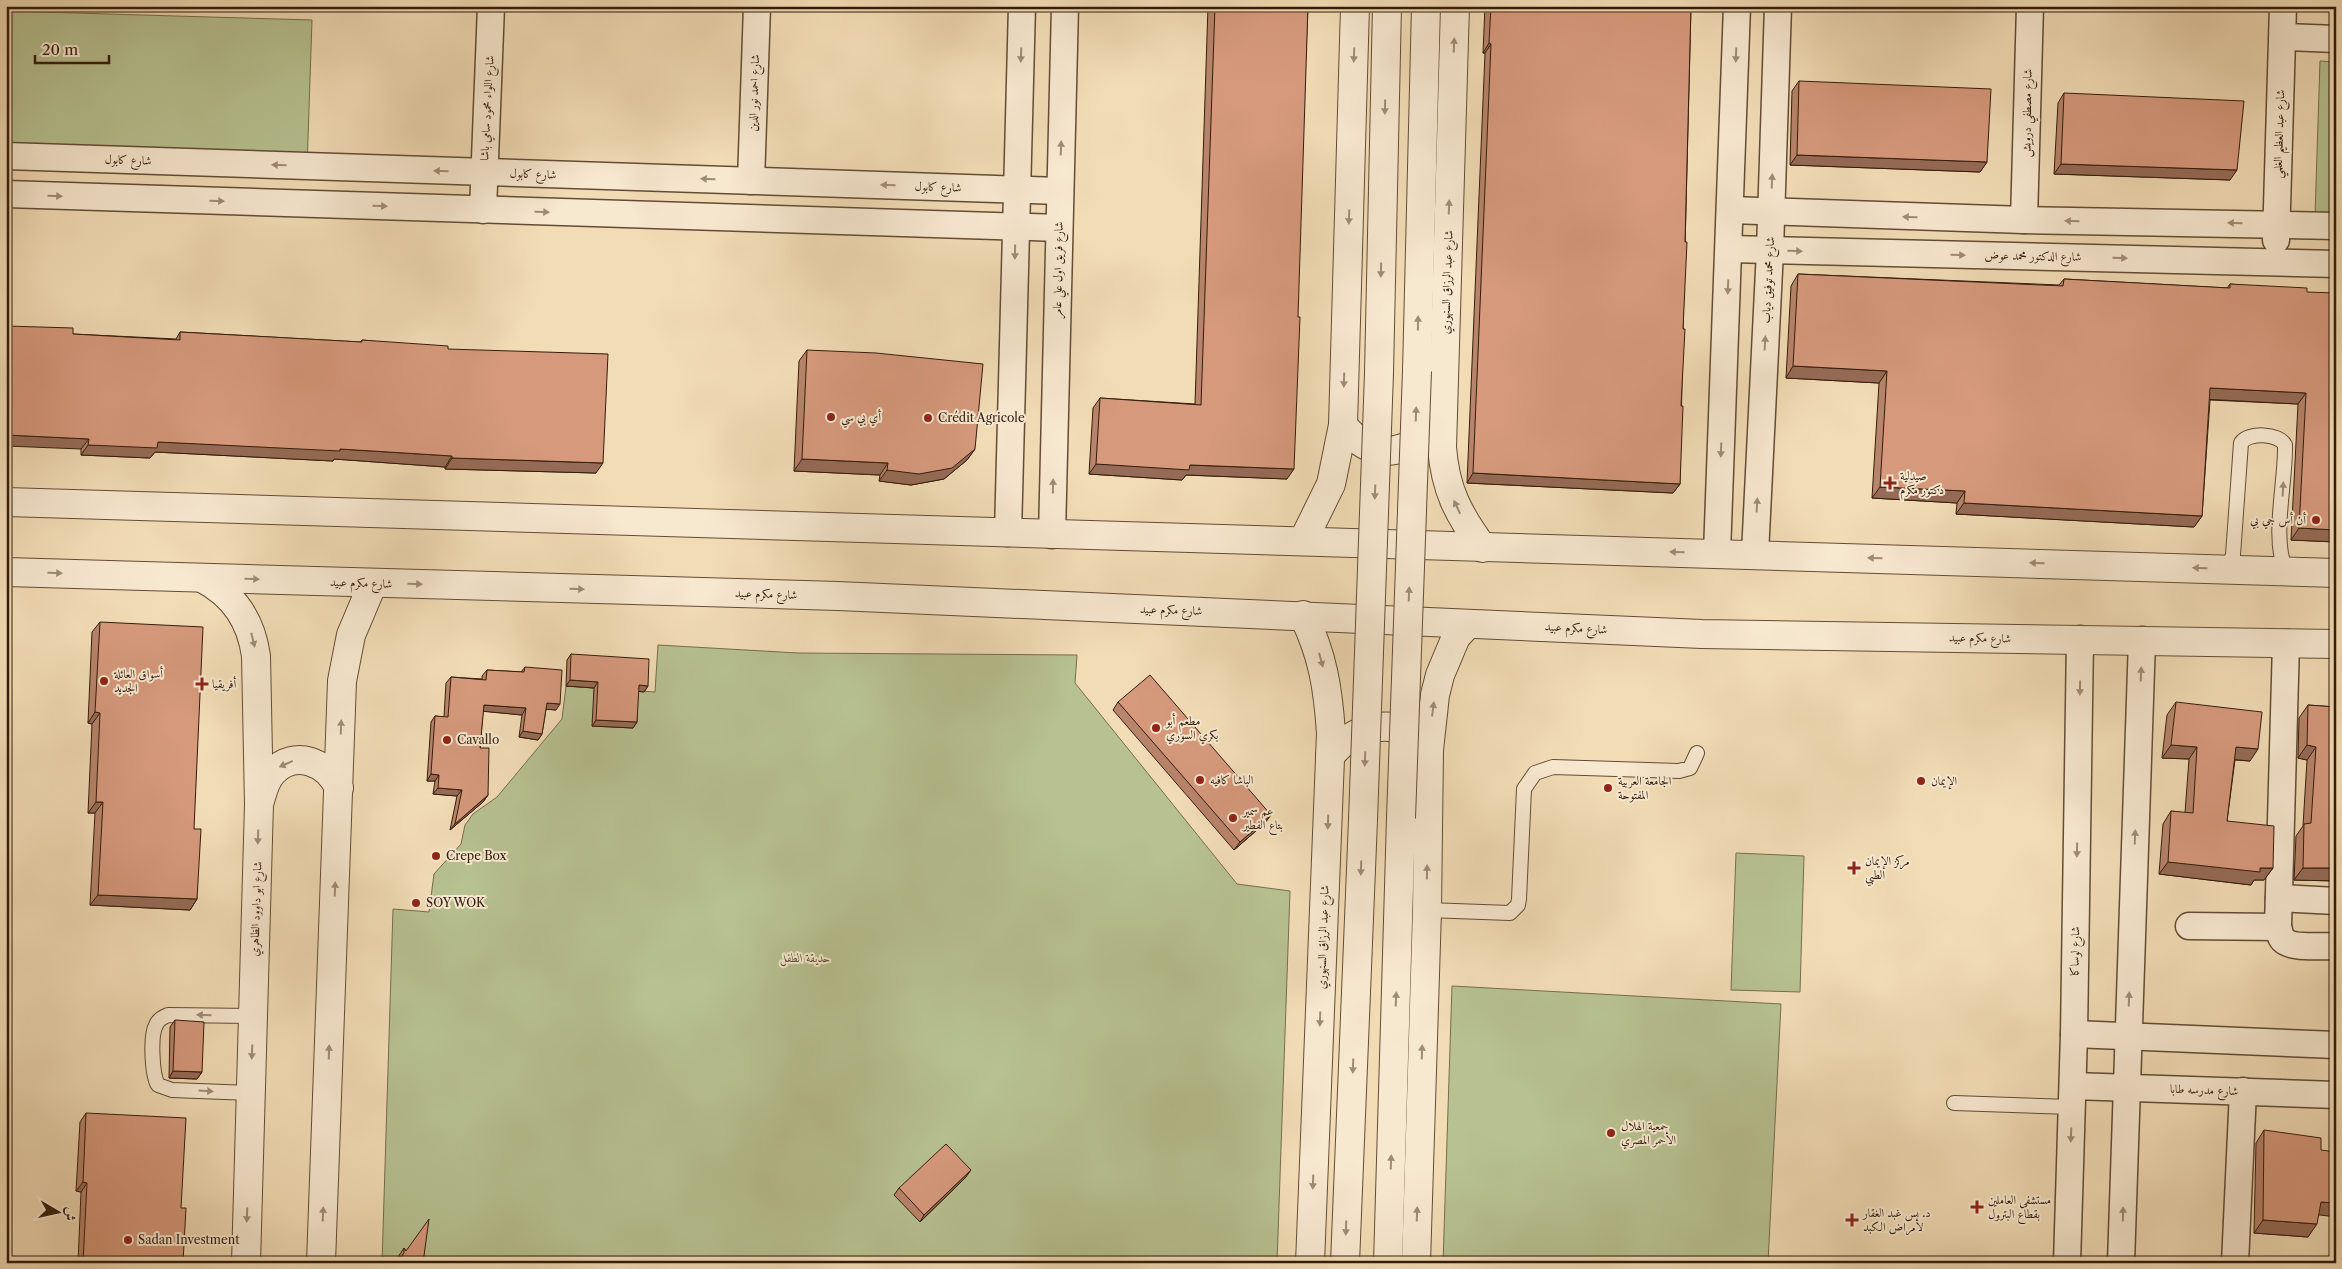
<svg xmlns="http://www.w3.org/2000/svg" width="2342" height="1269" viewBox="0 0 2342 1269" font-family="'Libre Caslon Text',Amiri,serif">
<rect width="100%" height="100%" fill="#f2dcb6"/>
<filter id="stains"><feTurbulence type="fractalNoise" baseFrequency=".004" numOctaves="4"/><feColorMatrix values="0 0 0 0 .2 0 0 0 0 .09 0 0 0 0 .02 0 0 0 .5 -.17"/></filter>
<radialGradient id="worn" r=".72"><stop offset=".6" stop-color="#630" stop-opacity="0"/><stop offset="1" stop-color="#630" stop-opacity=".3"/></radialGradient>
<!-- green -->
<g fill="#b7c191" stroke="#756e4e">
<path d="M6 11 312 20 307 168 6 158Z"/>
<path d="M2320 61 2336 62V216L2315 215Z"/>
<path d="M658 645 798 653 1077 655 1075 683 1237 884 1290 891 1277 1263H382L393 909 429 912 434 874 461 844 465 825 473 814 497 797 562 719 566 686 655 692Z"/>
<path d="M1736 853 1804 856 1800 992 1731 990Z"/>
<path d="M1452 986 1781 1004 1768 1263H1443Z"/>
</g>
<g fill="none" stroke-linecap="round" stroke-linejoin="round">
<!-- service casing -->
<g stroke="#634c36" stroke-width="16">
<g id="service">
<path d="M2227 569 2233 555 2241 443C2248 432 2279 433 2285 445 2286 482 2271 538 2286 571"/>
<path d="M1427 910 1510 913 1518 905 1519 899 1524 789 1535 773 1553 767 1679 771 1690 768 1697 753"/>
<path d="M251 1093 172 1090 158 1085C152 1075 150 1036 156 1025 158 1020 163 1017 168 1015L253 1016"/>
<path d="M1954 1103 2072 1107"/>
</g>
</g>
<!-- minor casing -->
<g stroke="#634c36" stroke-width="29">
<g id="minor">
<path d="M2283 37 2336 39"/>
<path d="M6 156 1059 191"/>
<path d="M751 181 757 6"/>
<path d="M6 194 1059 228"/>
<path d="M483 210 491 6"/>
<path d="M1731 210 2024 220 2336 226"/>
<path d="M2024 220 2030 6"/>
<path d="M2276 240 2283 6"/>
<path d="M1729 249 2336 264"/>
<path d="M1008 533 1022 6"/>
<path d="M1052 535 1065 6"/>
<path d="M1717 553 1737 6"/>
<path d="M1755 554 1770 250 1778 6"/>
<path d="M2286 643 2278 927C2280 933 2280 939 2286 942 2295 948 2324 946 2336 946"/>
<path d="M2279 898 2336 901"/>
<path d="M2189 926 2278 927"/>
<path d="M2074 1034 2336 1045"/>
<path d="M2073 1086 2336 1095"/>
<path d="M2067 1263 2074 1034 2080 639"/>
<path d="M2121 1263 2142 640"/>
<path d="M2235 1263 2243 1091"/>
</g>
</g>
<!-- tertiary casing -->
<g stroke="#634c36" stroke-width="30">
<g id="tertiary">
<path d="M1455 6 1442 447C1445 489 1458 514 1483 548"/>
<path d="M1417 371 1426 6"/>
<path d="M1379 373 1387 6"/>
<path d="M1343 425C1373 462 1397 454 1434 434"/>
<path d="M6 502 2336 573"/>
<path d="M1303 541 1331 484 1343 425 1355 6"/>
<path d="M6 572 838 596 1702 634 2336 644"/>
<path d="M202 578C234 595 251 620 256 656L259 804 246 1263"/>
<path d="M1303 615C1323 655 1328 689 1331 733L1310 1263"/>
<path d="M1330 756C1354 727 1393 714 1423 743"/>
<path d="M260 801C263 791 265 780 273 772 295 749 327 762 339 788"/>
<path d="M321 1263 342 681 351 635 373 583"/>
<path d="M1345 1263 1363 820"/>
<path d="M1388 1263 1401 818"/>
<path d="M1416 1263 1427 910 1429 750 1435 695 1440 675 1456 637 1468 624"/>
</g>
</g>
<!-- service -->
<use href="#service" stroke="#f7e8d0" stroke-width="14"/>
<!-- minor -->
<use href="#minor" stroke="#f7e8d0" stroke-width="26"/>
<!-- tertiary -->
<use href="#tertiary" stroke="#f7e8d0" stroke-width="28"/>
<!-- tertiary-bridge casing -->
<g stroke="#634c36" stroke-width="30" stroke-linecap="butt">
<g id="tertiary-bridge">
<path d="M1401 818 1417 371"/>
<path d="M1363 820 1379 373"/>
</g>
</g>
<!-- tertiary-bridge -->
<use href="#tertiary-bridge" stroke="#f7e8d0" stroke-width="28"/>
</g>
<!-- wall -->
<g fill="#b8846b" stroke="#331c0b">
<path d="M1208 6H1308L1287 479 1186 475 1182 480 1089 474 1093 408 1100 398 1195 404Z"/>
<path d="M1485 6H1691L1683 329 1680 484 1673 493 1467 483 1485 53H1483Z"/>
<path d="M1799 81 1987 162 1980 172 1790 165 1792 91Z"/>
<path d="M2064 93 2230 180 2054 174 2058 103Z"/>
<path d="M1798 274 2059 285 2064 279 2227 288 2230 284 2307 292 2336 542 2291 540 2298 404 2210 400 2202 516 2194 527 1956 514 1957 503 1872 498 1879 383 1786 378 1791 286Z"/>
<path d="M180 332 360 342 362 340 448 349 596 473 445 469V467L334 459 333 461 155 452 150 458 81 455V449L73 334 176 339Z"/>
<path d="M807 350 975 449 967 460 944 479 911 485 879 481 880 475 794 471 799 361Z"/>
<path d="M100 622 194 829 197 899 190 910 90 905 95 813H88L92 724 88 723 92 632Z"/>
<path d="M571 654 648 686 644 692 638 691 637 722 633 728 592 726 594 688 566 686 567 660Z"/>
<path d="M525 667 556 710 546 709 542 734 538 740 519 737 522 715 483 711 480 748 488 795 483 802 450 830 457 796 433 794 435 781H427L431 722 435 716 444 717 446 683 451 677 482 679V676L487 670 521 672Z"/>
<path d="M1118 702 1265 823 1234 850 1113 710Z"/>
<path d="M2176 702 2250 761 2235 760 2227 821 2273 868 2264 880H2254L2251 885 2159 874 2163 824 2171 811 2185 813 2189 759 2162 758 2167 715Z"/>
<path d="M2308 705 2336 707V881L2294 880 2296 836 2303 826 2307 760 2298 758 2299 718Z"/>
<path d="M175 1020 202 1072 197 1079 169 1078 170 1027Z"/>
<path d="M86 1113 181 1208 183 1263H78L81 1192 76 1191 80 1122Z"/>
<path d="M2264 1130 2319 1215 2308 1237 2254 1233 2256 1143Z"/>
<path d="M966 1177 920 1222 894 1195 899 1188Z"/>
<path d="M404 1248 406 1251 398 1262V1257Z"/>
</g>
<!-- shaded-wall -->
<g fill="#966b57" stroke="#331c0b">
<path d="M1489 43 1491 44 1485 53H1483Z"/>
<path d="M1797 155 1987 162 1980 172 1790 165Z"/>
<path d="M2061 164 2237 170 2230 180 2054 174Z"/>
<path d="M1793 366 1887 371 1879 383 1786 378Z"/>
<path d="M2210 388 2306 393 2298 404 2202 399Z"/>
<path d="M6 435 89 439 81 449 6 446Z"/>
<path d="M158 442 340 449 452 456 445 467 334 459 333 461 155 452 150 458 81 455 88 445Z"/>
<path d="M975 449 967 460 944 479 911 485 879 481 887 470Z"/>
<path d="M452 458 603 463 596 473 445 469Z"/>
<path d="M802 459 888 463 880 475 794 471Z"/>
<path d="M1096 464 1190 465 1294 469 1287 479 1186 475 1182 480 1089 474Z"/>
<path d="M1473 473 1680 484 1673 493 1467 483Z"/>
<path d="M1880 487 1965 491 1957 503 1872 498Z"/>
<path d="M1964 503 2202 516 2194 527 1956 514Z"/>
<path d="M2299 528 2336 530V542L2291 540Z"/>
<path d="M570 680 598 682 594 688 566 686Z"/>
<path d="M639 685 648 686 644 692 635 691Z"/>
<path d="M547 703 560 704 556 710 543 709Z"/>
<path d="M484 705 526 708 522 715 480 711Z"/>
<path d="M95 712 100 713 92 724 88 723Z"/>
<path d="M596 720 637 722 633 728 592 726Z"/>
<path d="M523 731 542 734 538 740 519 737Z"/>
<path d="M2171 745 2197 747 2189 759 2162 758Z"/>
<path d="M2307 745 2316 747 2307 760 2298 758Z"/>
<path d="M2236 747 2258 749 2250 761 2228 759Z"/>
<path d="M431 774 439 775 435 781H427Z"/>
<path d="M438 788 462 790 457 796 433 794Z"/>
<path d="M488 795 483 802 450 830 455 824Z"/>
<path d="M96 802H103L95 813H88Z"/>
<path d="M1271 815 1265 823 1234 850 1240 842Z"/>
<path d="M2168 862 2260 868H2273L2264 880H2254L2251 885 2159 874Z"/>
<path d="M2303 868H2336V881L2294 880Z"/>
<path d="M98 895 197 899 190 910 90 905Z"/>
<path d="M173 1071 202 1072 197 1079 169 1078Z"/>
<path d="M971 1170 966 1177 920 1222 924 1215Z"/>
<path d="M83 1182 87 1183 81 1192 76 1191Z"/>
<path d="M2321 1202 2336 1203V1217L2312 1214Z"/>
<path d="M2263 1220 2317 1224 2308 1237 2254 1233Z"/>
</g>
<!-- building -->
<g fill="#d6997c" stroke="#331c0b">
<path d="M1215 6H1308L1298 317H1300L1294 469 1190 465 1189 470 1096 464 1100 398 1201 405Z"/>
<path d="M1491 6H1691L1685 242H1687L1683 329H1685L1681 406H1683L1680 484 1473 473 1491 44 1489 43Z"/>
<path d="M1799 81 1991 89 1987 162 1797 155Z"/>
<path d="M2064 93 2244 101 2237 170 2061 164Z"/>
<path d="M1798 274 2063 286 2064 279 2230 288V284L2307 288V292L2336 293V530L2299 528 2306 393 2210 388 2202 516 1964 503 1965 491 1880 487 1887 371 1793 366Z"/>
<path d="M6 326 73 328V334L180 340V332L362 342V340L448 346V349L608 354 603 463 452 458V456L340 449V451L158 442 157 448 88 445 89 439 6 435Z"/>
<path d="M807 350 876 353 983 364 975 449 952 468 919 474 887 470 888 463 802 459Z"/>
<path d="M100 622 203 627 194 829H201L197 899 98 895 103 802H96L100 713 95 712Z"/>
<path d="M571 654 649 659 648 686 639 685 637 722 596 720 598 682 570 680Z"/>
<path d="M525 667 562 670 560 704 547 703 542 734 523 731 526 708 484 705 480 748H489L488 795 455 824 462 790 438 788 439 775 431 774 435 716 448 717 451 677 486 680 487 670 524 672Z"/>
<path d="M1150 675 1271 815 1240 842 1118 702Z"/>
<path d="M2176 702 2262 712 2258 749 2236 747 2227 821 2274 826 2273 868H2260V872L2168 862 2171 811 2193 813 2197 747 2171 745Z"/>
<path d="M2308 705 2336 707V868H2303L2304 824 2311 823 2316 747 2307 745Z"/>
<path d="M175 1020 204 1022 202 1072 173 1071Z"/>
<path d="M86 1113 186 1118 181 1208H186L183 1263H83L87 1183 83 1182Z"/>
<path d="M2264 1130 2321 1138V1150L2336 1152V1203L2321 1202 2317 1224 2263 1220Z"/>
<path d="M946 1144 971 1170 924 1215 899 1188Z"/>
<path d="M429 1219 423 1263H397L404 1253V1248L406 1251Z"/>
</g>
<!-- one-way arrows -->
<defs><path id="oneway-solid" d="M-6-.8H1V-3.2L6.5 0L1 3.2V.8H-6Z" transform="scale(1.25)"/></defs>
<g fill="#9f8c77">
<use href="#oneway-solid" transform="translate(1454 45) rotate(-88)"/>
<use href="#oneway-solid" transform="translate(1021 55) rotate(92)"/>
<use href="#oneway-solid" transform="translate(1354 55) rotate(92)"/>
<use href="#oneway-solid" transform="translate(1736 55) rotate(92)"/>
<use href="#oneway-solid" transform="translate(1385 107) rotate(91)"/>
<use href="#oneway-solid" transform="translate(1061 148) rotate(-88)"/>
<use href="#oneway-solid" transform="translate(279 165) rotate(-178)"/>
<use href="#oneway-solid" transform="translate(441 171) rotate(-178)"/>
<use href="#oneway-solid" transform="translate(708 179) rotate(-178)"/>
<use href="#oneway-solid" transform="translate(1772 181) rotate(-88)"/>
<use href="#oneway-solid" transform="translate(888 185) rotate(-178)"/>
<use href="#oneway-solid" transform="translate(55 196) rotate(2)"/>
<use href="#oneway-solid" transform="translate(217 201) rotate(2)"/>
<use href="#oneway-solid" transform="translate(380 206) rotate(2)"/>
<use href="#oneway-solid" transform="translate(1449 207) rotate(-88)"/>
<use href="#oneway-solid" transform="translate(542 212) rotate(2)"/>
<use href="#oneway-solid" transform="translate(1349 217) rotate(92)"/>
<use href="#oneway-solid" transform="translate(1910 217) rotate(-178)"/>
<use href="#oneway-solid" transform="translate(2072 221) rotate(-179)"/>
<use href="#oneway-solid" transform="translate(2235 223) rotate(-179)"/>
<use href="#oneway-solid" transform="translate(1795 251) rotate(1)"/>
<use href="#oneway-solid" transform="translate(1015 252) rotate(91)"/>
<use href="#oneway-solid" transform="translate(1958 255) rotate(1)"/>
<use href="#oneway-solid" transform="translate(2120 258) rotate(1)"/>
<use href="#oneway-solid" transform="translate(1381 270) rotate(91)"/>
<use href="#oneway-solid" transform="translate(1728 287) rotate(92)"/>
<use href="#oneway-solid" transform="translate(1418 323) rotate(-89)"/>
<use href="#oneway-solid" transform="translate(1765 343) rotate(-87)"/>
<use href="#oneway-solid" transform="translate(1344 380) rotate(92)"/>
<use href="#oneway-solid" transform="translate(1416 414) rotate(-88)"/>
<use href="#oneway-solid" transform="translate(1721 450) rotate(92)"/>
<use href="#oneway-solid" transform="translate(1053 486) rotate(-89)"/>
<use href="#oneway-solid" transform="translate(2283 489) rotate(-87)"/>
<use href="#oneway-solid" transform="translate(1375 492) rotate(92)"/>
<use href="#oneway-solid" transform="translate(1757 505) rotate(-87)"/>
<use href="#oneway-solid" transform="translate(1457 507) rotate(-115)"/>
<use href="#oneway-solid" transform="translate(1677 552) rotate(-178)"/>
<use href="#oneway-solid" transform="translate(1875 558) rotate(-178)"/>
<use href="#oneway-solid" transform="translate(2037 563) rotate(-178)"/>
<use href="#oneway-solid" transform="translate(2200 568) rotate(-178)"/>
<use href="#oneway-solid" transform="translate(55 573) rotate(2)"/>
<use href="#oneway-solid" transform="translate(252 579) rotate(2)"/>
<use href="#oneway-solid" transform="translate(415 584) rotate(2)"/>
<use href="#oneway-solid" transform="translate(577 589) rotate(2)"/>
<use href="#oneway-solid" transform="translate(1409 594) rotate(-88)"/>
<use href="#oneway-solid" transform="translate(253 640) rotate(76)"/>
<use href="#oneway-solid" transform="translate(1321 660) rotate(75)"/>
<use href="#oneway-solid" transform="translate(2141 674) rotate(-88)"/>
<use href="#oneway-solid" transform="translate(2080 688) rotate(91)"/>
<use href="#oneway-solid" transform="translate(1433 709) rotate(-83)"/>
<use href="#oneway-solid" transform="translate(341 727) rotate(-88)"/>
<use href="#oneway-solid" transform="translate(1365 759) rotate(92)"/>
<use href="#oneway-solid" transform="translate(286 764) rotate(156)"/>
<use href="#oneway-solid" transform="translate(1328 822) rotate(92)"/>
<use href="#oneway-solid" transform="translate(258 837) rotate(92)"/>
<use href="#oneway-solid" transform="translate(2135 837) rotate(-88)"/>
<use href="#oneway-solid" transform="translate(2077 850) rotate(91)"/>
<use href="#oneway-solid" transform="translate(1361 868) rotate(92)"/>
<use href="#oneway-solid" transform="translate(1427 872) rotate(-89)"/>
<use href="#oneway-solid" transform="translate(335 889) rotate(-88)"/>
<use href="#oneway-solid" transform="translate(1396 999) rotate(-88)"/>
<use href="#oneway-solid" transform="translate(2129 999) rotate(-88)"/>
<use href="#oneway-solid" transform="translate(204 1015) rotate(-179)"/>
<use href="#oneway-solid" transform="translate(1320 1019) rotate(92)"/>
<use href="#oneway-solid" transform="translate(252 1052) rotate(92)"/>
<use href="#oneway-solid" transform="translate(329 1052) rotate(-88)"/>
<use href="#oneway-solid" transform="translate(1422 1052) rotate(-88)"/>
<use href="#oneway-solid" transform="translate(1353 1066) rotate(92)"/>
<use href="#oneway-solid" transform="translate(206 1091) rotate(3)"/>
<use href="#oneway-solid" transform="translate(2071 1135) rotate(92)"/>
<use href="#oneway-solid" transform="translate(1391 1162) rotate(-88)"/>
<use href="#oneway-solid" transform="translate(1313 1182) rotate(92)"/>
<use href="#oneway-solid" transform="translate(323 1214) rotate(-88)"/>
<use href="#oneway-solid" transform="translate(1417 1214) rotate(-88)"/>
<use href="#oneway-solid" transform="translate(2123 1214) rotate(-89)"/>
<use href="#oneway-solid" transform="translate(247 1215) rotate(92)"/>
<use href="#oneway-solid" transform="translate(1346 1228) rotate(92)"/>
</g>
<!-- markers -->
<g fill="#8f2418" stroke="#f7e8d0" stroke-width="2">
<circle cx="831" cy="417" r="5"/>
<circle cx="928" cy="418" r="5"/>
<path d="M1887.5 475.5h5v5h5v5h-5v5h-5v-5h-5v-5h5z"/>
<circle cx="2316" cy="520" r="5"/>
<circle cx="104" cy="681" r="5"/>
<path d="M199.5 676.5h5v5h5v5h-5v5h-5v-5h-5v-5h5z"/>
<circle cx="1156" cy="728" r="5"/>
<circle cx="447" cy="740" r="5"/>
<circle cx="1200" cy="780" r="5"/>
<circle cx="1921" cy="781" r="5"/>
<circle cx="1608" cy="788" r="5"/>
<circle cx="1233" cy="818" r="5"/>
<circle cx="436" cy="856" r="5"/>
<path d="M1851.5 860.5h5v5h5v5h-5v5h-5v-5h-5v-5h5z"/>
<circle cx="416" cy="903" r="5"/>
<circle cx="1611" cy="1133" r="5"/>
<path d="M1974.5 1199.5h5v5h5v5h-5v5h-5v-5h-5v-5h5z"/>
<path d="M1849.5 1212.5h5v5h5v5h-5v5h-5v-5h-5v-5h5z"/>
<circle cx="128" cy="1240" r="5"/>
</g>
<g text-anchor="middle" stroke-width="4" stroke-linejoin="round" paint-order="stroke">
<!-- street labels -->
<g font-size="12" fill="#331c0b" stroke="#f7e8d0">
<text transform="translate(754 93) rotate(-88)" y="4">شارع احمد نور الدين</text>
<text transform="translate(487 108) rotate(-87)" y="4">شارع اللواء محمود سامي باشا</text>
<text transform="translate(2027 113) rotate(-89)" y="4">شارع مصطفي درويش</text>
<text transform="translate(2279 134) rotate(-88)" y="4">شارع عبد العظيم الغلمي</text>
<text transform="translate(128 160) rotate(2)" y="4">شارع كابول</text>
<text transform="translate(533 174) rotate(2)" y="4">شارع كابول</text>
<text transform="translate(938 187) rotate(2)" y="4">شارع كابول</text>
<text transform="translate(2033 256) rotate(1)" y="4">شارع الدكتور محمد عوض</text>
<text transform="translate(1058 270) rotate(-89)" y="4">شارع فريق اول علي عامر</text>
<text transform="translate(1768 280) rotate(-87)" y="4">شارع محمد توفيق دياب</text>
<text transform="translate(1447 282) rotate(-88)" y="4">شارع عبد الرزاق السنهوري</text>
<text transform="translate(361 583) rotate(2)" y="4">شارع مكرم عبيد</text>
<text transform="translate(766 594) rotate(2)" y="4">شارع مكرم عبيد</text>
<text transform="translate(1171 610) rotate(2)" y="4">شارع مكرم عبيد</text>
<text transform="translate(1576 628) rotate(3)" y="4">شارع مكرم عبيد</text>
<text transform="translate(1980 638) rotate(1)" y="4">شارع مكرم عبيد</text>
<text transform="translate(256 909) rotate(-88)" y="4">شارع ابو داوود الظاهري</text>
<text transform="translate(1323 937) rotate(-88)" y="4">شارع عبد الرزاق السنهوري</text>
<text transform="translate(2075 951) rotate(-89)" y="4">شارع لوساكا</text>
<text transform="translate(2204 1090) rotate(2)" y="4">شارع مدرسه طابا</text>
</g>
<!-- poi labels -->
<g font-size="12" fill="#331c0b" stroke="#f7e8d0" text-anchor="start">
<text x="841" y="421">أي بي سي</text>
<text x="938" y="422">Crédit Agricole</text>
<text x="1900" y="480">صيدلية<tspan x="1900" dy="14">دكتور مكرم</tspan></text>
<text x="2306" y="524" text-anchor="end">أن أس جي بي</text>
<text x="114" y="678">أسواق العائلة<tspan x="114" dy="14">الجديد</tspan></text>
<text x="212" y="688">أفريقيا</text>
<text x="1166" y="725">مطعم أبو<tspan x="1166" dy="14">بكري السوري</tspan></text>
<text x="457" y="744">Cavallo</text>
<text x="1210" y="784">الباشا كافيه</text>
<text x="1618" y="785">الجامعة العربية<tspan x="1618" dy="14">المفتوحة</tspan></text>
<text x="1931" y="785">الإيمان</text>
<text x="1243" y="815">عم سمير<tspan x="1243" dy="14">بتاع الفطير</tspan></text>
<text x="446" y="860">Crepe Box</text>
<text x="1865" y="865">مركز الإيمان<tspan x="1865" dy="14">الطبي</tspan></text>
<text x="426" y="907">SOY WOK</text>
<text x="1621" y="1130">جمعية الهلال<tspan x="1621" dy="14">الأحمر المصري</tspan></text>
<text x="1988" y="1204">مستشفى العاملين<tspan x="1988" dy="14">بقطاع البترول</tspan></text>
<text x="1863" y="1217">د. يس غبد الغقار<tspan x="1863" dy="14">لأمراض الكبد</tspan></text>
<text x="138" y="1244">Sadan Investment</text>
</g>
<!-- park labels -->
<g font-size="12" font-style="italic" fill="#5b4e33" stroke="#f7e8d0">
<text x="805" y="962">حديقة الطفل</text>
</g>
</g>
<!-- margin -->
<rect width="2342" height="1269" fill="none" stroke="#f2dcb6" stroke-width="25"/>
<rect x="8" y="8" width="2327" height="1254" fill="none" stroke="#331c0b" stroke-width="2.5"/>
<rect x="12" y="12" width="2317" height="1244" fill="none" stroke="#331c0b"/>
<!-- north arrow -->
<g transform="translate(58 1212) rotate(99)" stroke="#f7e8d0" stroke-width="4" paint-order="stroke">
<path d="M0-4L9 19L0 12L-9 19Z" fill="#331c0b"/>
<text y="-8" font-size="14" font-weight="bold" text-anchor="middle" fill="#331c0b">ش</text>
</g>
<!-- scale -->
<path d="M35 55v8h74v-8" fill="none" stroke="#331c0b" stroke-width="2.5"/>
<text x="42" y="55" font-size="15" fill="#331c0b" stroke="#f7e8d0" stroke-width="4" paint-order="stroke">20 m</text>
<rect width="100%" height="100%" filter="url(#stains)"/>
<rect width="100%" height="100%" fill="url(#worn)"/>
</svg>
